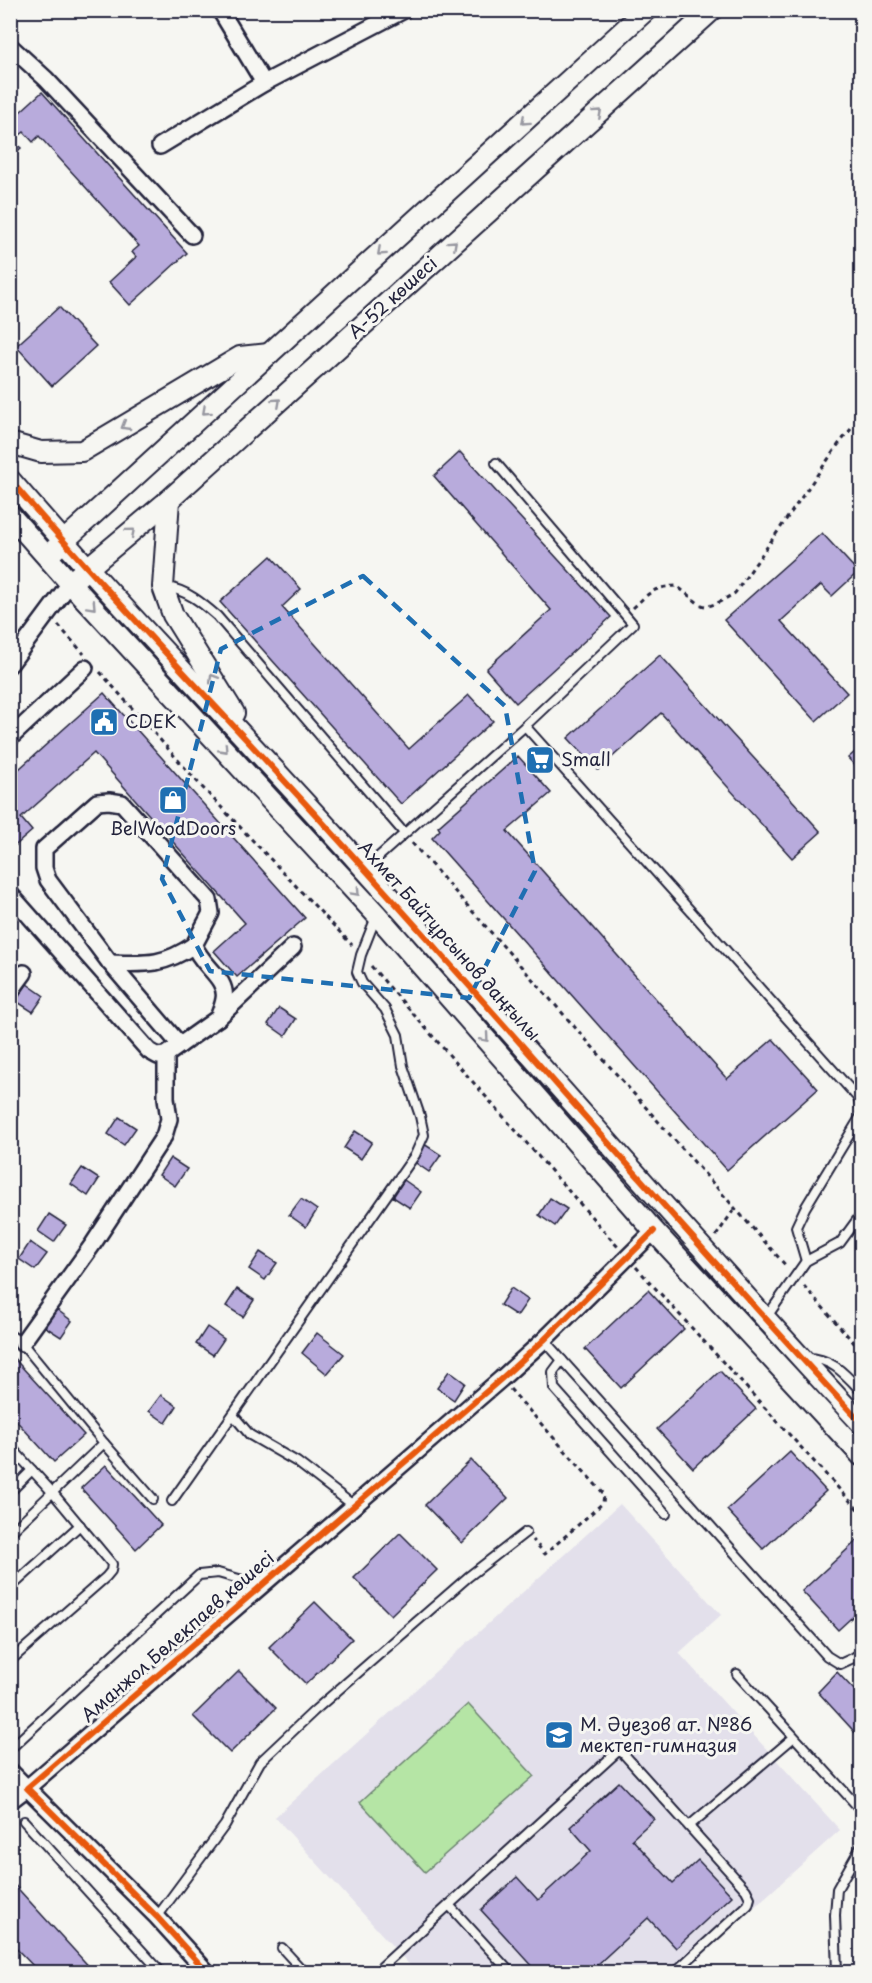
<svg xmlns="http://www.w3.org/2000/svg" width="872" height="1983" viewBox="0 0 872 1983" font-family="'Playpen Sans',sans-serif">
<rect width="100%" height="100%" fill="#f6f6f2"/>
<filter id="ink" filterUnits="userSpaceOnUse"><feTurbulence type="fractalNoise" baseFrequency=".0167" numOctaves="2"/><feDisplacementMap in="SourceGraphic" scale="12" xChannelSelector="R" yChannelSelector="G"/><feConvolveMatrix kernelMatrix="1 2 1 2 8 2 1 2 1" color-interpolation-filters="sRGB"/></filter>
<g filter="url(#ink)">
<!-- built -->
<path fill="#e3e0eb" d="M620 1504 721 1615 679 1653 840 1830 682 1972H416L275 1817Z"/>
<!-- green -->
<path fill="#b5e5a5" stroke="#6c8470" stroke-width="1.5" d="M468 1704 534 1776 425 1872 360 1802Z"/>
<!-- building -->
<g fill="#b8abdc" stroke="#22223b" stroke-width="1.5">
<path d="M42 92 187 253 130 305 109 282 136 257 132 252 139 246 39 136 33 142 24 132 16 138 10 132V121Z"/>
<path d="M10 138 21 148 10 158Z"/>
<path d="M59 307 96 346 52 386 16 346Z"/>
<path d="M460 452 611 617 516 703 486 669 551 610 434 476Z"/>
<path d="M822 533 858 572 832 596 821 585 781 621 847 693 816 721 724 620Z"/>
<path d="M271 556 301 589 282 607 409 749 469 695 493 721 401 804 220 602Z"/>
<path d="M660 655 821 832 792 858 661 713 598 770 568 738Z"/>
<path d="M104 693 305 918 237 977 214 951 245 923 94 753 21 818 32 831 10 850V777Z"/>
<path d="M862 746V773L848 758Z"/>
<path d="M518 756 551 793 507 831 727 1079 773 1039 818 1089 727 1170 432 838 440 830 438 827Z"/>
<path d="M27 984 44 996 33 1012 16 1001Z"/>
<path d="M279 1008 296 1019 285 1036 268 1024Z"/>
<path d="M119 1117 136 1128 124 1145 108 1134Z"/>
<path d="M355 1131 372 1142 361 1159 344 1148Z"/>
<path d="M424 1144 441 1155 429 1172 413 1161Z"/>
<path d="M170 1158 187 1169 175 1186 159 1175Z"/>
<path d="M82 1168 99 1179 88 1196 71 1184Z"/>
<path d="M404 1180 421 1192 410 1208 393 1197Z"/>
<path d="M550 1198 567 1209 555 1226 539 1215Z"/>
<path d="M301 1199 317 1210 306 1227 289 1215Z"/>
<path d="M49 1214 66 1225 54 1242 38 1231Z"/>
<path d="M30 1242 47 1254 35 1270 19 1259Z"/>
<path d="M260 1252 277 1263 265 1280 249 1269Z"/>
<path d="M511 1288 528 1300 517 1316 500 1305Z"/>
<path d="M237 1289 254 1300 243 1317 226 1306Z"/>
<path d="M648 1290 684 1329 621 1388 585 1349Z"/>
<path d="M56 1309 72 1321 61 1337 44 1326Z"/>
<path d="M207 1327 224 1339 213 1355 196 1344Z"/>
<path d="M317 1333 344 1354 327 1374 302 1353Z"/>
<path d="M10 1354 84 1435 54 1462 10 1414Z"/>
<path d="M449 1371 465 1383 454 1400 437 1388Z"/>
<path d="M720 1371 756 1409 693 1468 657 1429Z"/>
<path d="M161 1395 177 1406 166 1423 149 1411Z"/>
<path d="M790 1452 826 1491 763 1549 727 1510Z"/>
<path d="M471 1460 508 1498 462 1543 425 1505Z"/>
<path d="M106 1465 161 1525 136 1549 81 1488Z"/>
<path d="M400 1533 437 1570 391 1615 354 1578Z"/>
<path d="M862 1536V1608L838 1630 802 1591Z"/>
<path d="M315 1602 352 1639 306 1684 269 1647Z"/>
<path d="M239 1671 276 1708 230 1753 193 1716Z"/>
<path d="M837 1672 856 1692 862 1686V1740L818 1692Z"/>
<path d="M619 1782 654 1819 632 1839 673 1883 698 1860 732 1896 676 1948 648 1918 597 1965 604 1972H538L481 1910 517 1877 538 1900 591 1851 570 1827Z"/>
<path d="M10 1880 94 1972H39L10 1942Z"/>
</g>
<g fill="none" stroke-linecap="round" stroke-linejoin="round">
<!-- service casing -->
<g stroke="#22223b" stroke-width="12">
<g id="service">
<path d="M496 463 633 624 525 726"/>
<path d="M166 587C187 590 202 603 217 616L404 833"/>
<path d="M366 868 525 726 858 1098 862 1113"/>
<path d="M806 1261 796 1227 805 1208 862 1114"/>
<path d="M766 1318 806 1261 840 1243 862 1213"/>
<path d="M10 1335 22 1343 104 1443 153 1499"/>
<path d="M544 1340 827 1656 840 1664 853 1658 862 1652"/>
<path d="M807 1358C832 1358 845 1374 862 1392"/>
<path d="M562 1360 553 1372 554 1388 666 1514"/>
<path d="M233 1415 250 1435 297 1462 353 1505"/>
<path d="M10 1446 53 1493 112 1564 111 1571 106 1577 10 1661"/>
<path d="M10 1492 32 1470"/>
<path d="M172 1501 415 1155 424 1135 420 1116 403 1066 398 1035 385 1009 362 983 357 972 361 955 376 917"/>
<path d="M10 1533 104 1443"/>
<path d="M10 1588 80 1525"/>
<path d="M737 1674 860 1809 862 1815"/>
<path d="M10 1749 199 1575 218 1573 260 1585"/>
<path d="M24 1821 161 1972"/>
<path d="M689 1826 793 1738"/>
<path d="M449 1905 617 1752H622L746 1890 750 1898 748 1905 675 1972"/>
<path d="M157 1917 225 1825 260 1762 314 1711 468 1577 526 1532"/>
<path d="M282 1948 304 1972"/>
<path d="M376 1972 449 1905 510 1972"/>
<path d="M837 1972 835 1915 837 1889 862 1845"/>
</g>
</g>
<!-- minor casing -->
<g stroke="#22223b" stroke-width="20">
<g id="minor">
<path d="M220 10 264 83"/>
<path d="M10 46 46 79 192 235"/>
<path d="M160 146 264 83 404 10"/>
<path d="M10 664 70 583"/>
<path d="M10 738 85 668"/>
<path d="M10 894 149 1051 158 1056 166 1055 218 1018 293 947"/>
<path d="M110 963C146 964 163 966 194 945"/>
<path d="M10 992 24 973"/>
<path d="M180 1045 110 963 48 880 44 868V849L97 802 109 801 122 803 209 900 211 913 194 945C201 966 228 978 224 999 223 1006 220 1012 218 1018"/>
<path d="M22 1343 93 1244 164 1136 169 1119 166 1098V1055"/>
<path d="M10 1771 27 1788 10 1801"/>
<path d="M207 1972 157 1917 27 1788 501 1379 544 1340 654 1231"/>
</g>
</g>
<!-- tertiary casing -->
<g stroke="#22223b" stroke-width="24">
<g id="tertiary">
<path d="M10 443 41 452 82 451 240 357 269 354"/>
<path d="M10 480C124 613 247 737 363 867 530 1052 692 1241 862 1424"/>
<path d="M169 500 163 587 173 615 234 713"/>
<path d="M10 515 70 583 377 915 654 1231 862 1456"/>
<path d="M54 550 646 10"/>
<path d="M77 577 169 500 712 10"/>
</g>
</g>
<!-- path -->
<g stroke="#22223b" stroke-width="3" stroke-dasharray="4.5 4.5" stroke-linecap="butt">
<path d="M633 608C649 593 653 587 676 586 707 607 698 615 735 593L838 445 851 429 862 427"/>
<path d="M58 625 84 654"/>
<path d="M100 672 202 787 352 945"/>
<path d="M412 843 787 1267"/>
<path d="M371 966 618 1247"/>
<path d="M716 1236 735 1208"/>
<path d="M636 1267 862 1514"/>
<path d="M804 1286 862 1352"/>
<path d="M510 1389 604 1494 603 1503 545 1554 533 1540"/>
</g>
<!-- service -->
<use href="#service" stroke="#f6f6f2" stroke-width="8"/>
<!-- minor -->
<use href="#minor" stroke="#f6f6f2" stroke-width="15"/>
<!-- tertiary -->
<use href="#tertiary" stroke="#f6f6f2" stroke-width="20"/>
<!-- cycleway casing -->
<g stroke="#f6f6f2" stroke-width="10">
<g id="cycleway">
<path d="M10 480C124 613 247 737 363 867 530 1052 692 1241 862 1424"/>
<path d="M207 1972 157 1917 27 1788 501 1379 544 1340 654 1231"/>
</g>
</g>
<!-- cycleway -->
<use href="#cycleway" stroke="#e8590c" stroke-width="6"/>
</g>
<!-- one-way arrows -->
<defs><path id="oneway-chevron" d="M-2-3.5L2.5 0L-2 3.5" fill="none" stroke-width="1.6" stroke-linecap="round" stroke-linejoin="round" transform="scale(1.5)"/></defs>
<g stroke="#9797a0">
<use href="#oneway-chevron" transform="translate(598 113) rotate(-42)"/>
<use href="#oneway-chevron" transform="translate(525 121) rotate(138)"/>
<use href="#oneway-chevron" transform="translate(453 244) rotate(-42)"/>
<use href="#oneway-chevron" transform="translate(381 252) rotate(138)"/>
<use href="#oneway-chevron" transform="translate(277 402) rotate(-42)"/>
<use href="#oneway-chevron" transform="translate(206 411) rotate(138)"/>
<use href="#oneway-chevron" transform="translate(125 426) rotate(149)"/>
<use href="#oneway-chevron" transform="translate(131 532) rotate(-40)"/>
<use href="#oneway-chevron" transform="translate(92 606) rotate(47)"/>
<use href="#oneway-chevron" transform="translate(213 678) rotate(-122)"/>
<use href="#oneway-chevron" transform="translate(224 749) rotate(47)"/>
<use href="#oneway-chevron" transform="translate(356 892) rotate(47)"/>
<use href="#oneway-chevron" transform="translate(485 1038) rotate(49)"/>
</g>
</g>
<!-- marked area -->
<path fill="none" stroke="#1f6fb2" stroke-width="4.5" stroke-dasharray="12 8" stroke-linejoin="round" d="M363 576 505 706 535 871 469 998 210 971 162 879 221 649Z"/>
<!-- icons -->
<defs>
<g id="civic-square" transform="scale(1.5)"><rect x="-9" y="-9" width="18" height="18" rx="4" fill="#1f6fb2" stroke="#f6f6f2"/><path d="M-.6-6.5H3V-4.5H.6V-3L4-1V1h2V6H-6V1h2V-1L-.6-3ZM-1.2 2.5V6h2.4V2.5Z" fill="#fff"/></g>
<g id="supermarket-square" transform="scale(1.5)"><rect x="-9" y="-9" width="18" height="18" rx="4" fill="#1f6fb2" stroke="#f6f6f2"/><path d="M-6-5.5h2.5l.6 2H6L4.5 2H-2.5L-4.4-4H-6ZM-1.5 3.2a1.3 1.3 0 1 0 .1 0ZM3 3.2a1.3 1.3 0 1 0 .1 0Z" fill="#fff"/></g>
<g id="shop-square" transform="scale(1.5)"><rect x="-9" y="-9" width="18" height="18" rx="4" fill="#1f6fb2" stroke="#f6f6f2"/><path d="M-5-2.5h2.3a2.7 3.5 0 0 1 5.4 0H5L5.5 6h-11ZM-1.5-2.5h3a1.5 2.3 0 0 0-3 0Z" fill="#fff"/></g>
<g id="school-square" transform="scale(1.5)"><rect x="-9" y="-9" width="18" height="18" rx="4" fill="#1f6fb2" stroke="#f6f6f2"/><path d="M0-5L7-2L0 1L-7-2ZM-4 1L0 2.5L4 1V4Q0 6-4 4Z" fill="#fff"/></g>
</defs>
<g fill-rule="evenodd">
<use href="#civic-square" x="104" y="722"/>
<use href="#supermarket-square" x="540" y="760"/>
<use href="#shop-square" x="173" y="800"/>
<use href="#school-square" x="559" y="1735"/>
</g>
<g text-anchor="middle" stroke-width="6" stroke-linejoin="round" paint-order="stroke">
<!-- street labels -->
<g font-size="18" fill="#22223b" stroke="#f6f6f2">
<text transform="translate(393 298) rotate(-42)" y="6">А-52 көшесі</text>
<text transform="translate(449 941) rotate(48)" y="6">Ахмет Байтұрсынов даңғылы</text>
<text transform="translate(178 1637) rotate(-41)" y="6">Аманжол Бөлекпаев көшесі</text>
</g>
<!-- poi labels -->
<g font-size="18" fill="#22223b" stroke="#f6f6f2" text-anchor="start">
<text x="125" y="728">CDEK</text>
<text x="561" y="766">Small</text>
<text x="173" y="835" text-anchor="middle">BelWoodDoors</text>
<text x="580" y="1731">М. Әуезов ат. №86<tspan x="580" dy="21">мектеп-гимназия</tspan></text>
</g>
</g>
<!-- margin -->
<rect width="872" height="1983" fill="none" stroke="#f6f6f2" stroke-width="36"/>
<rect x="18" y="18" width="836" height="1947" fill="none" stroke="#22223b" stroke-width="2" filter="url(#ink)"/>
</svg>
